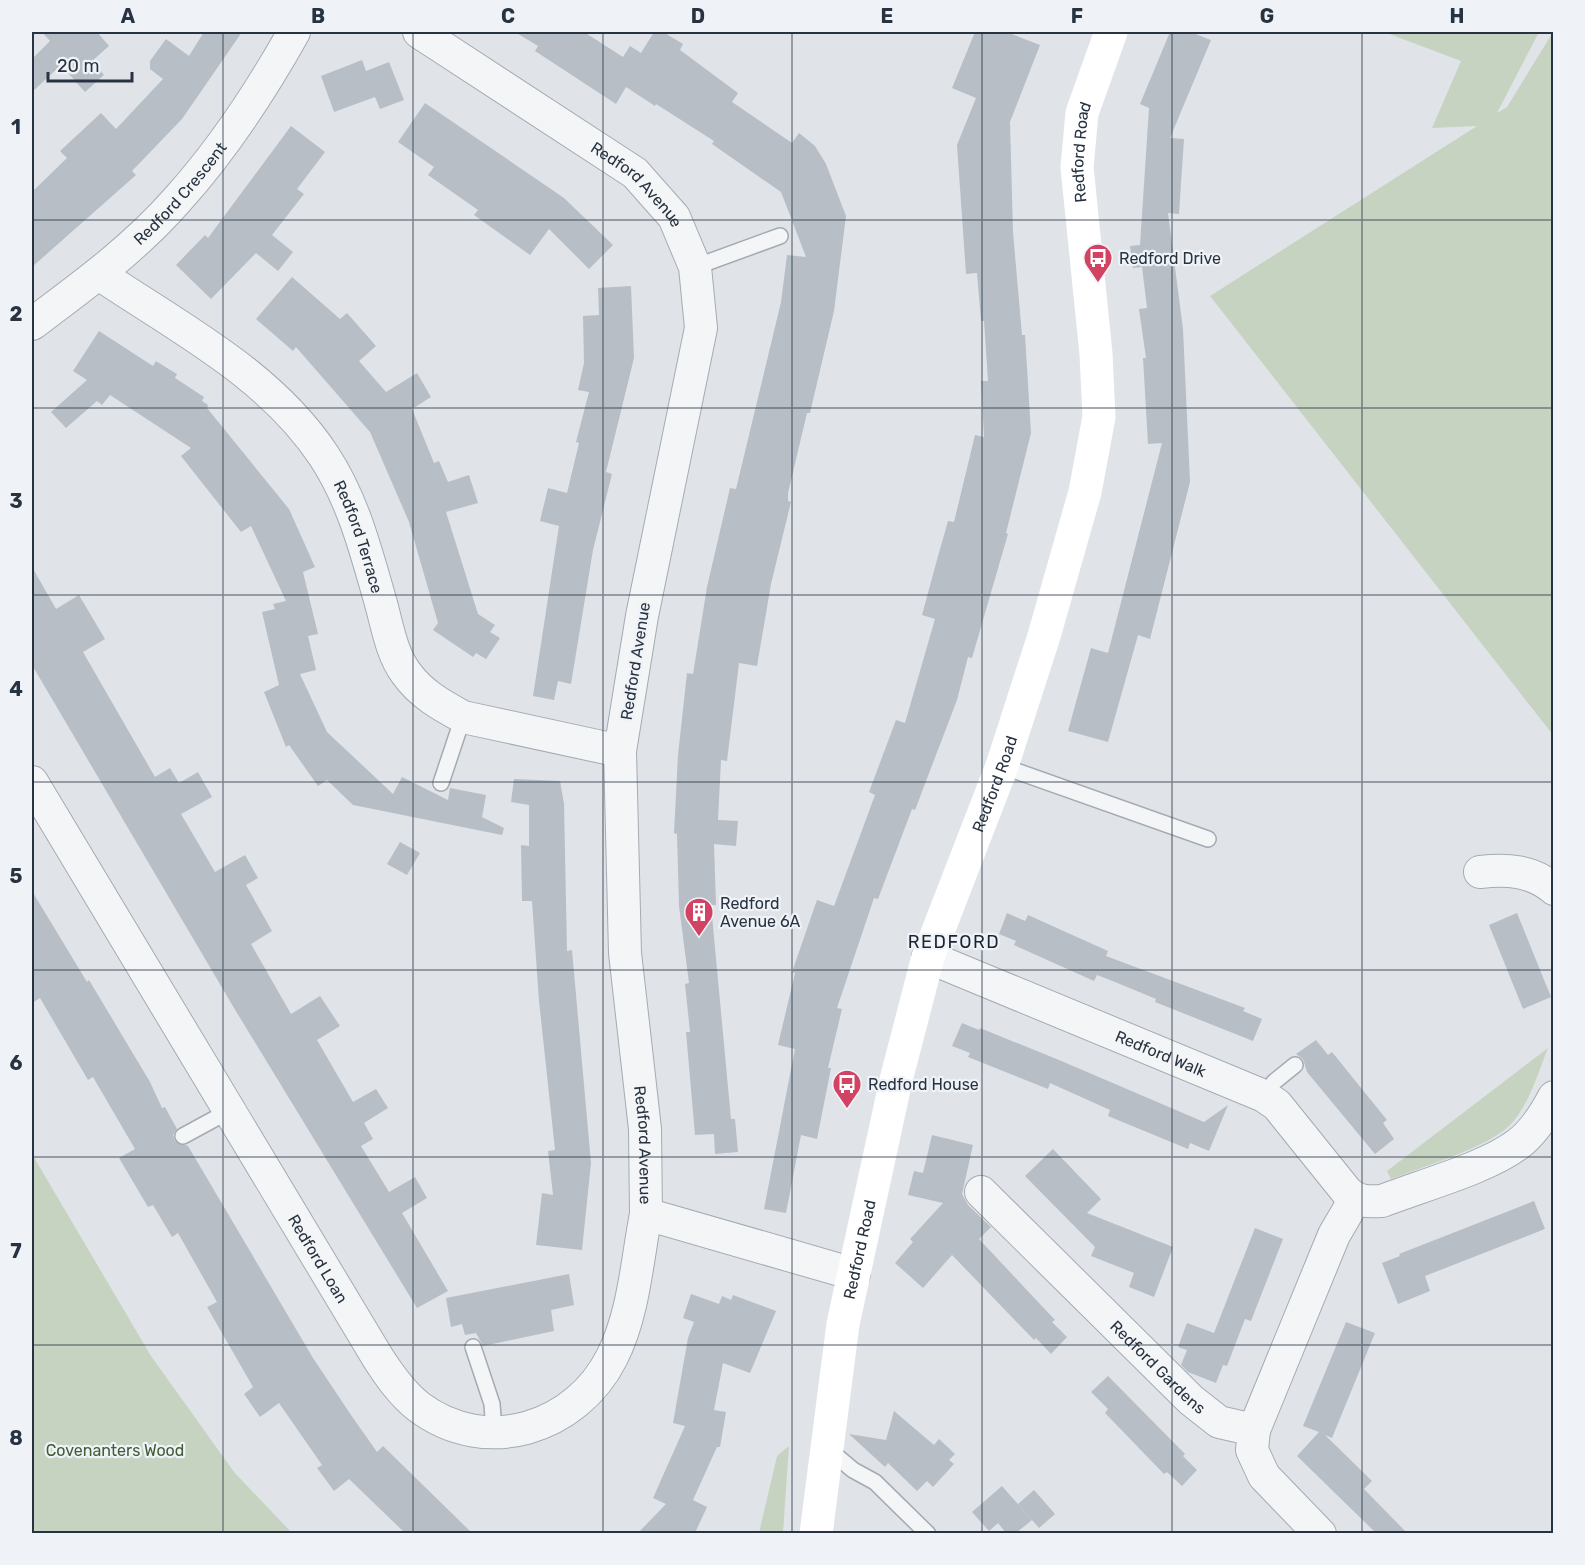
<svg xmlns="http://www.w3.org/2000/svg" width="1585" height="1565" viewBox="0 0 1585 1565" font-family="Rubik,sans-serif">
<rect width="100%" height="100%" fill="#e0e4e9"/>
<!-- green -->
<g fill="#c7d3c1">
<path d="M1384 32H1539L1497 113 1507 107 1553 32V735L1210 296 1477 126 1432 128 1461 61Z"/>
<path d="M1548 1048C1538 1073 1529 1106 1509 1126 1486 1148 1422 1167 1391 1179L1387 1171Z"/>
<path d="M32 1154 151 1356 234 1472 292 1533H32Z"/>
<path d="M789 1446 783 1533H759L777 1456Z"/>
</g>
<!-- building -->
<g fill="#b7bec6">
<path d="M42 32H97L109 46 92 61 104 75 85 92 61 65 32 92V59L50 41Z"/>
<path d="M204 32H242L182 119 132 171 136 175 32 267V192L67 158 60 151 101 113 116 129 163 79 150 69V61L166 39 189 56Z"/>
<path d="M515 32H584L623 57 630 46 641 53 654 32H663L683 44 680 50 738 93 732 102 792 143 799 133 815 146 826 164 846 216 834 311 810 413H807L788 493V501L791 502 771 584 757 666 739 663 727 761 721 760 718 820 738 821 736 846 714 844 716 905H711L731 1119H735L738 1152 715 1154 714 1134 695 1135 686 1032H690L685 984 689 983 679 906 677 834 674 833 678 755 687 673 693 674 707 587 730 488 736 489 781 302 787 255 806 257 781 192 712 144 714 141 656 104 655 106 626 87 616 104 535 51 538 46Z"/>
<path d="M975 32H1006L1040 45 1010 122 1013 232 1022 335H1025L1031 433 1006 533 1008 534 972 658 968 657 957 700 915 810 912 809 878 899 874 898 837 1008 842 1009 828 1068H831L817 1139 801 1135 786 1213 764 1209 795 1049 778 1045 795 973 792 972 817 900 834 906 875 795 869 792 896 720 905 723 935 619 922 615 935 567 948 521 954 522 975 435 984 437 981 381H988L984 321H981L977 273 966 274 957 145 976 98 952 88Z"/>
<path d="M1170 32H1190L1211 40 1170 138 1184 139 1179 214 1168 213 1183 329 1190 482 1150 639 1138 635 1108 742 1068 731 1091 648 1108 653 1162 443 1148 444 1143 358H1146L1139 309 1147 308 1142 267 1133 268 1130 246 1140 245 1149 108 1140 104Z"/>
<path d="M362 60 366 71 389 62 404 100 380 109 375 97 334 112 321 76Z"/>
<path d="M425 103 564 198 613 245 589 269 549 229 530 255 474 215 478 210 428 175 434 167 398 142Z"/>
<path d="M291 126 325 152 297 189 304 194 272 235 293 252 278 271 256 253 211 299 176 265 205 235 208 238Z"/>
<path d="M292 277 340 319 347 313 376 346 359 361 386 392 417 373 431 397 412 409 434 463 439 461 448 482 469 475 478 503 446 512 478 614 495 625 490 632 500 638 486 659 476 653 473 657 433 630 438 623 409 522 370 432 296 347 293 351 256 319Z"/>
<path d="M631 286 634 358 606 472 612 474 593 550 571 684 558 681 554 700 533 696 559 526 540 521 548 488 567 493 579 443 576 442 589 392 578 390 584 363 583 316 599 315 598 288Z"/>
<path d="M99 331 153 366 156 361 167 368 177 374 175 378 204 397 202 401 208 405 207 408 289 509 315 567 303 572 318 634 308 636 316 670 300 674 327 732 393 794 402 777 448 800 450 788 486 795 482 817 504 828 502 835 353 805 327 780 318 786 289 745 286 747 264 692 279 685 262 612 275 609 273 604 286 601 251 526 241 532 181 456 191 448 110 395 102 405 97 401 66 428 51 412 87 380 73 371Z"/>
<path d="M32 567 56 609 79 595 105 639 83 652 155 777 170 768 179 783 198 772 212 797 181 814 215 872 245 855 258 878 246 885 272 931 251 944 291 1014 320 996 340 1026 317 1040 353 1102 376 1089 388 1108 364 1123 373 1139 361 1146 389 1192 415 1177 427 1198 402 1213 448 1291 417 1308 234 1008 32 665Z"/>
<path d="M514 779 560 781 564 804 567 951 572 950 591 1163 582 1250 536 1245 542 1193 553 1195 548 1151 555 1150 539 1001 532 901H522L521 845 529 846V805L511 802Z"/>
<path d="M400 842 420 853 407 875 387 864Z"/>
<path d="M32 891 87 982 89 980 150 1082 162 1108 165 1107 177 1129 173 1135 175 1141 188 1146 313 1358 351 1415 377 1452 383 1446 472 1533H405L349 1479 334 1491 317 1468 322 1465 279 1403 260 1417 244 1394 253 1387 207 1307 217 1302 178 1233 172 1237 153 1205 148 1207 119 1158 135 1149 93 1077 88 1080 40 998 32 1003Z"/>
<path d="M1007 913 1025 921 1028 915 1108 951 1106 956 1245 1008 1243 1011 1262 1019 1253 1041 1155 1002 1156 999 1115 982 1097 975 1094 981 1014 945 1016 941 999 934Z"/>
<path d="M1517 913 1551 997 1523 1009 1489 925Z"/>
<path d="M962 1023 979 1030 980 1028 1059 1060 1204 1122 1228 1105 1209 1151 1190 1143 1188 1149 1108 1116 1110 1110 1050 1083 1048 1089 968 1057 970 1053 952 1046Z"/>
<path d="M1316 1040 1328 1055 1332 1052 1387 1120 1383 1123 1394 1139 1375 1154 1307 1072 1303 1059 1296 1054Z"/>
<path d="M932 1135 973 1145 962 1194 968 1205 991 1227 979 1239 1055 1320 1052 1322 1067 1337 1051 1354 1036 1338 1034 1340 952 1255 923 1288 895 1263 913 1242 910 1239 943 1203 908 1195 914 1171 923 1173Z"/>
<path d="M1053 1149 1101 1199 1087 1213 1173 1247 1154 1297 1129 1287 1134 1273 1091 1256 1095 1247 1025 1176Z"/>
<path d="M1534 1201 1545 1229 1425 1276 1430 1291 1398 1304 1382 1263 1400 1256 1399 1254Z"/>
<path d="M1255 1228 1283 1239 1251 1321 1245 1319 1227 1366 1223 1365 1216 1383 1188 1372 1181 1365 1187 1350 1178 1347 1187 1323 1214 1333Z"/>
<path d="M569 1274 574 1305 551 1310 554 1331 483 1346 476 1333 465 1335 462 1324 451 1327 446 1298Z"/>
<path d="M691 1294 719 1304 722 1296 731 1300 733 1295 776 1311 750 1373 723 1363 714 1410 726 1412 720 1447H717L693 1500 707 1507 695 1533H638L666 1504 653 1498 685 1426 673 1423 688 1338 694 1322 683 1318Z"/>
<path d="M1346 1322 1375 1333 1332 1438 1325 1435 1372 1481 1364 1489 1407 1533H1376L1297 1456 1319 1432 1303 1426Z"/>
<path d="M1108 1376 1185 1454 1183 1456 1197 1470 1182 1486 1167 1472 1164 1474 1105 1413 1108 1409 1091 1392Z"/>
<path d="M894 1411 934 1445 939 1439 955 1454 949 1460 954 1464 933 1487 927 1481 917 1491 888 1463 885 1467 849 1434 886 1440Z"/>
<path d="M1002 1486 1032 1520 1016 1533H1006L998 1523 989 1531 972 1512Z"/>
<path d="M1034 1490 1055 1514 1039 1528 1018 1504Z"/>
</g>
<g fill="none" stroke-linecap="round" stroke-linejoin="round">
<!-- lane casing -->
<g stroke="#a5abb3" stroke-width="18">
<g id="lane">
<path d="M695 267 780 236"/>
<path d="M1002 766 1208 839"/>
<path d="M441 783 463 717"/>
<path d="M1264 1096 1274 1082 1295 1065"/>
<path d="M183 1136 229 1111"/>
<path d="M473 1347 492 1404 494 1432"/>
<path d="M828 1449 853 1470 875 1482 928 1534"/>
</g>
</g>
<!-- street casing -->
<g stroke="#a5abb3" stroke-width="34">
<g id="street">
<path id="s1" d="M419 32 635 173 674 217 695 267 701 328 642 616 620 751 625 953 645 1129 646 1214 854 1274"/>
<path id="s2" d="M99 274C179 328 270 374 324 456 353 500 366 551 380 600 387 624 391 653 406 673 421 694 441 705 463 717L620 751"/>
<path id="s3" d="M32 324C83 286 135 248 177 200 223 149 261 91 294 32"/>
<path id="s4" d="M32 782 378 1358C389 1375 402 1394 419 1407 486 1457 576 1429 612 1357 634 1314 637 1260 646 1214"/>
<path d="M1480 872C1506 869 1532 870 1554 889"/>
<path id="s5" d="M928 957 1264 1096 1277 1105 1347 1192C1359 1202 1367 1202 1382 1201 1420 1186 1487 1168 1518 1144 1533 1133 1545 1114 1554 1097"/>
<path id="s6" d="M981 1192 1191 1400 1219 1422 1254 1430 1252 1450 1264 1476 1320 1534"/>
<path d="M1254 1430 1334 1235 1355 1199"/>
</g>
</g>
<!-- lane -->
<use href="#lane" stroke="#f3f5f7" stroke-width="15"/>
<!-- street -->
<use href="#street" stroke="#f3f5f7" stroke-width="32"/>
<!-- secondary -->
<path stroke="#fff" stroke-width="33" id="s7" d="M816 1534 843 1324 896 1080 928 957 1002 766 1044 636 1085 492 1099 417 1096 354 1077 167 1082 113 1111 32"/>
</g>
<!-- grid -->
<path fill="none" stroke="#283341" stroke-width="1.5" stroke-opacity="0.55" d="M223 32V1534M413 32V1534M603 32V1534M792 32V1534M982 32V1534M1172 32V1534M1362 32V1534M32 220H1554M32 408H1554M32 595H1554M32 782H1554M32 970H1554M32 1157H1554M32 1345H1554"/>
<!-- icons -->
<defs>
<g id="bus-pin" transform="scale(1.5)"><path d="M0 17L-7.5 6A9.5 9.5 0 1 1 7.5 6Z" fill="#d14263" stroke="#eff3f7"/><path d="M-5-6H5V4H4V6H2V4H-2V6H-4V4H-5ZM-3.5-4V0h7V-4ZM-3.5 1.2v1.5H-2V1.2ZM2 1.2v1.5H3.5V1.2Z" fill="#fff"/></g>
<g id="building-pin" transform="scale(1.5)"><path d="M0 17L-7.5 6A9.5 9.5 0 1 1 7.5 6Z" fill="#d14263" stroke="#eff3f7"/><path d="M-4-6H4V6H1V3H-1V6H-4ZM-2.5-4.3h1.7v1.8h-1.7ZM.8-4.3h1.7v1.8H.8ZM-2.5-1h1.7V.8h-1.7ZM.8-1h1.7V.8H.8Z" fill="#fff"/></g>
</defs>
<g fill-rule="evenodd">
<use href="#bus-pin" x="1098" y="258"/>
<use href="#building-pin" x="699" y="912"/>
<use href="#bus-pin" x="847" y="1084"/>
</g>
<g text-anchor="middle" stroke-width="4.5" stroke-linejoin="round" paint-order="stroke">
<!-- street labels -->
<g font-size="16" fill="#283341" stroke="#eff3f7">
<text dy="6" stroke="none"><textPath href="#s7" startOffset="1422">Redford Road</textPath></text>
<text dy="6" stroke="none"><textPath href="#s1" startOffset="267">Redford Avenue</textPath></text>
<text dy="6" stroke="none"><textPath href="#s3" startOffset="198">Redford Crescent</textPath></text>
<text dy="6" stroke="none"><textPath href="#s2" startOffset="380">Redford Terrace</textPath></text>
<text transform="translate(635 661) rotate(-81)" y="6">Redford Avenue</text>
<text dy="6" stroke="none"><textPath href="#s7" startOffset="774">Redford Road</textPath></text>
<text dy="6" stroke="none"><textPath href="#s5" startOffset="252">Redford Walk</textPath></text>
<text dy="6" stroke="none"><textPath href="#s1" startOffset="1258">Redford Avenue</textPath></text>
<text dy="6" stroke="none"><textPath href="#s7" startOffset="288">Redford Road</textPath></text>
<text dy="6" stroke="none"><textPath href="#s4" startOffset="556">Redford Loan</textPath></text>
<text dy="6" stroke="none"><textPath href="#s6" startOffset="249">Redford Gardens</textPath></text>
</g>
<!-- poi labels -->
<g font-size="16" fill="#283341" stroke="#eff3f7" text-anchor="start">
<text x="1119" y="264">Redford Drive</text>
<text x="720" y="909">Redford<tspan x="720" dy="18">Avenue 6A</tspan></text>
<text x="868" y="1090">Redford House</text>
</g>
<!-- park labels -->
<g font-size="16" fill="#405d35" stroke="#eff3f7">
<text x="115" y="1456">Covenanters Wood</text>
</g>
<!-- neighbourhood labels -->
<g font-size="18" letter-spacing="1.5" fill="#1a2432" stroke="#eff3f7">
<text x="954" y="948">REDFORD</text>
</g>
</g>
<!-- border -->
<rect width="1585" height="1565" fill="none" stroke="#eff3f7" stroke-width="66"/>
<!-- scale -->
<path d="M48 72v9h84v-9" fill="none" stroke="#283341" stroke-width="3"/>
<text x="57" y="72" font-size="18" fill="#283341" stroke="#eff3f7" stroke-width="4.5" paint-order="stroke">20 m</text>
<rect x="33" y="33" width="1519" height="1499" fill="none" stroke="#283341" stroke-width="2"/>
<g font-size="20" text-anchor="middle" font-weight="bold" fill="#283341">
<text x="128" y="23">A</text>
<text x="318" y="23">B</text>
<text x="508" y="23">C</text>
<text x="698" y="23">D</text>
<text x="887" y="23">E</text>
<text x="1077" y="23">F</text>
<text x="1267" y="23">G</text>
<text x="1457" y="23">H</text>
<text x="16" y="134">1</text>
<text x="16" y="321">2</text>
<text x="16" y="508">3</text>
<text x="16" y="696">4</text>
<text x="16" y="883">5</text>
<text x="16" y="1070">6</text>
<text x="16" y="1258">7</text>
<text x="16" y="1445">8</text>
</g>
</svg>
